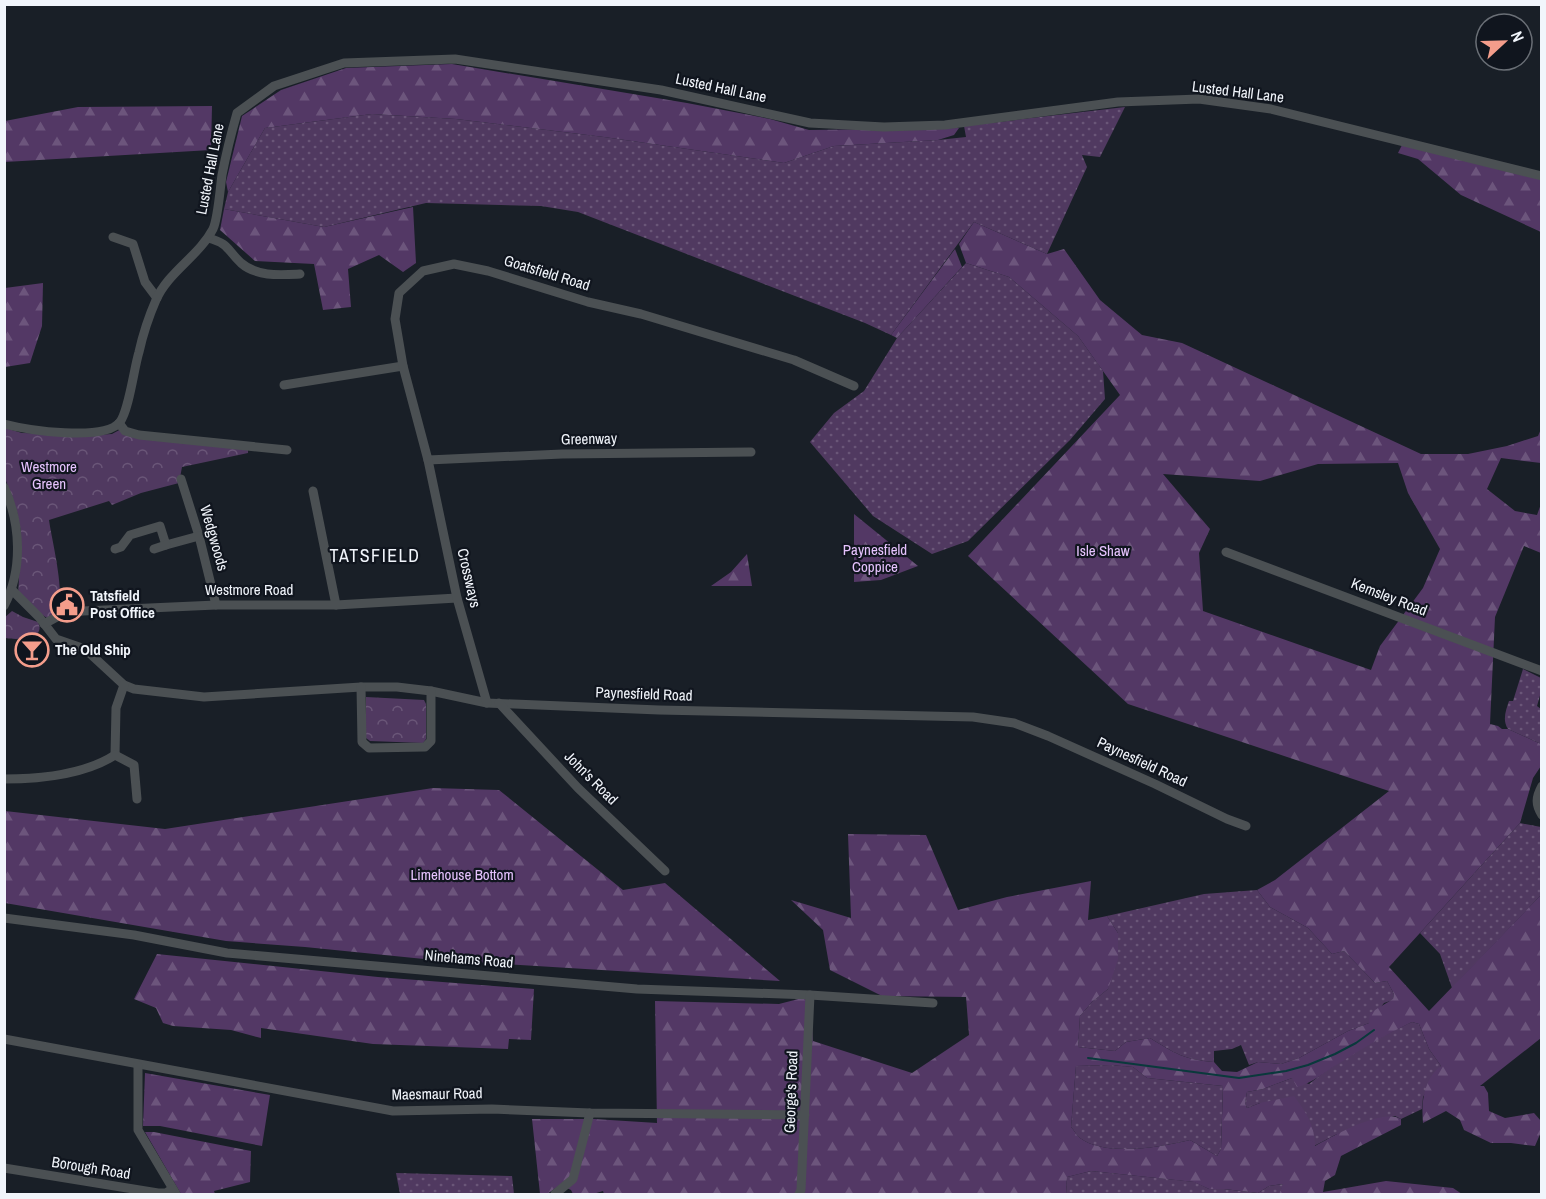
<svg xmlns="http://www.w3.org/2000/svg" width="1546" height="1199" viewBox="0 0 1546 1199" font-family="'Archivo Narrow',sans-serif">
<defs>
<pattern id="grass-dots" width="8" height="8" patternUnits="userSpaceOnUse" patternTransform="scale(1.5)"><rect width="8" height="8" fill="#503960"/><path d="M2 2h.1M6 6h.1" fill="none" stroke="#6a5678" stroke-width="1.8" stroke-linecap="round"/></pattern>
<pattern id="forest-firs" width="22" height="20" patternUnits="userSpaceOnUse" patternTransform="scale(1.5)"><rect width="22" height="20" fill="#533865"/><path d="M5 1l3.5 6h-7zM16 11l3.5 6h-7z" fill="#6c557c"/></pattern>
<pattern id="park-crowns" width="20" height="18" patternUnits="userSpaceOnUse" patternTransform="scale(1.5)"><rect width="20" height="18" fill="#503960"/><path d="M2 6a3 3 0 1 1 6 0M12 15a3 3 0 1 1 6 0" fill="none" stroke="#6a5678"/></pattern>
</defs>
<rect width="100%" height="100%" fill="#191f27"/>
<!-- grass -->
<g fill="url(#grass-dots)">
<path d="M1125 107 1100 157 1082 155 1087 167 1047 254 974 222 891 335 865 323 578 212 541 206 426 203 324 227 224 209 228 192 265 128 372 114 456 119 604 137 784 163 834 146 938 140 966 137 964 126Z"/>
<path d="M966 263 1009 277 1078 336 1103 371 1105 399 1070 440 968 541 932 554 873 516 810 442 834 413 864 391 897 338Z"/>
<path d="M1523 669 1541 678V692L1537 706 1541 709V744L1508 729C1502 720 1506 710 1509 701H1513Z"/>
<path d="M1520 823 1541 827V895L1452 988 1440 954 1420 933Z"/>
<path d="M1257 890 1270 907 1308 928 1332 954 1344 951 1375 983 1387 981 1394 994 1393 1000 1384 1003 1369 1023 1348 1031 1299 1058 1281 1064 1258 1062 1249 1065 1241 1045 1232 1049 1214 1051V1062C1185 1060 1174 1053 1150 1038L1126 1042 1115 1051 1078 1047 1080 1016 1092 1002 1108 989 1118 933 1107 916 1204 894Z"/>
<path d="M1412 1022 1419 1024 1429 1049 1441 1066 1423 1097 1422 1109 1401 1119 1395 1116 1335 1135 1314 1146 1260 1103 1247 1108 1245 1103 1247 1092 1263 1089 1292 1078 1309 1084C1340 1059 1376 1039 1412 1022Z"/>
<path d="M1110 1065 1133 1067 1147 1078 1223 1086 1221 1149 1217 1156 1190 1140C1162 1147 1105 1157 1080 1138 1076 1135 1074 1130 1071 1127L1076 1066Z"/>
<path d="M1091 1171 1195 1182 1209 1189H1224L1258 1193 1269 1186 1284 1184 1279 1194H1066L1067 1177Z"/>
<path d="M396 1173 512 1176 514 1194H400Z"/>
</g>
<!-- forest -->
<g fill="url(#forest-firs)" fill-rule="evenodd">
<path d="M452 64 687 103 770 119 809 130 959 128 954 135 938 140 834 146 784 163 604 137 456 119 372 114 265 128 228 192 226 182 242 116 281 90 346 68Z"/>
<path d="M212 106 211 150 5 162V121L78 107Z"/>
<path d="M1402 145 1541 179V232L1461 195 1418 159 1398 153Z"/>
<path d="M413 207 416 263 403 272 379 255 348 269 351 307 323 310 314 264 255 261 220 230 224 209 324 227Z"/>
<path d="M974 222 1047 254 1064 249 1100 300 1142 335 1182 343 1421 454H1468L1507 446 1538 436 1541 429V463L1501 458 1487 489 1515 511 1537 515 1541 504V553L1524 546 1495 617 1490 724 1498 726 1502 729H1508L1541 744V766L1533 778 1520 823 1389 967 1429 1011 1541 895V1038L1480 1086H1484L1488 1093 1489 1111 1505 1118 1534 1113 1541 1121V1132L1535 1146 1511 1143H1491L1464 1130 1460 1120 1446 1111 1423 1123C1421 1102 1424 1079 1441 1066L1429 1049 1419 1024 1412 1022C1387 1034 1362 1048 1338 1064 1324 1072 1313 1083 1297 1087L1292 1078 1263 1089 1247 1092 1245 1103 1247 1108 1260 1103 1294 1096C1306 1112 1315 1126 1315 1146 1333 1136 1382 1108 1401 1119V1125L1341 1156 1335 1175 1325 1181 1323 1192 1386 1181 1453 1188 1462 1194H1279L1283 1184 1269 1186 1258 1193 1224 1189H1209L1194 1182 1091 1171 1067 1177 1066 1194H604L603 1191 593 1194H573L571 1190 560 1185 547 1194H540L532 1119H594L657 1123 655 1001 779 1004 810 996 813 1041 912 1073 969 1035 966 997 882 996 830 970 823 930 791 900 851 918 848 834 926 835 958 910 1007 897 1091 881 1088 920 1107 916 1118 933V959L1108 989 1092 1002 1080 1016 1078 1047 1115 1051 1126 1042 1150 1038C1174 1053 1185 1060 1214 1062L1222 1071 1237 1072 1258 1062 1281 1064 1299 1058 1348 1031 1369 1023 1370 1013 1393 999 1394 994 1387 981 1375 983 1344 951 1332 954 1308 928 1270 907 1257 890 1275 880 1389 791 1128 704 968 556 1120 395 1078 336 1009 277 966 263 959 244ZM1398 463 1408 493 1440 549 1423 588 1380 646 1371 670 1203 611 1199 553 1210 529 1163 474 1260 481 1318 464ZM1110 1065 1133 1067 1147 1078 1223 1086 1221 1149 1217 1156 1190 1140C1162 1147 1105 1157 1080 1138 1076 1135 1074 1130 1071 1127L1076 1066Z"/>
<path d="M955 249 962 267 897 338 891 335Z"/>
<path d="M43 283 42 326 30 363 5 367V288Z"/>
<path d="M854 514 918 566 881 580 854 582Z"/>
<path d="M747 554 752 586H711L731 572Z"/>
<path d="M433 788 499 790 623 890 665 883 780 981 424 959 305 947 226 941 5 903V811L165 829Z"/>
<path d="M157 954 378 977 534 989 531 1040 509 1039 508 1049 373 1044 261 1028V1038L231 1030 173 1026 163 1023 156 1008 134 999Z"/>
<path d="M145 1073 270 1095 262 1146 160 1126H143Z"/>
<path d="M145 1132H154L251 1151 250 1182 214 1191 215 1194H181Z"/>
</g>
<!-- park -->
<g fill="url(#park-crowns)">
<path d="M5 428 22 433 96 435 112 434 123 428 139 435 248 447V453L182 467 179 483 141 493 112 505 109 501 49 520C52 542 67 598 56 616L47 618 18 599 21 532 17 512 5 478Z"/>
<path d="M12 611 23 617 38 622C47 640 16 640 5 638L4 618Z"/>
<path d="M366 697 424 700 426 704V739L423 743 370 741 366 738Z"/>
</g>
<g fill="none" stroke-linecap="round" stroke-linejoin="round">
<!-- stream -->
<path stroke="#0a393c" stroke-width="2" d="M1088 1058 1239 1078 1286 1071 1308 1065 1335 1054 1356 1043 1374 1030"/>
<!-- minor -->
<g stroke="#4b5053" stroke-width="9">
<path d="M113 237 133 244 145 282 157 298"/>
<path d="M208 238C230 244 226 249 241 263 257 277 280 275 300 274"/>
<path d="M284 385 403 366"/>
<path d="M119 423 125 431 139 435 287 450"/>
<path d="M4 424C27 430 104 442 120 422 129 410 134 368 139 352 143 334 149 316 156 300 168 272 199 256 213 229 218 218 220 189 222 175 226 154 231 134 237 113L274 86 344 63 455 59 661 90 810 123 884 127 945 125 1118 102 1199 99 1271 109 1542 176"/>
<path d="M428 460 562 454 751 452"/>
<path d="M181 479 199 536 216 605"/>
<path d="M4 487C21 524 23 570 4 606"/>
<path d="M313 491 336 605"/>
<path d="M115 549 121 547 130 535 160 526 166 545 199 536"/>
<path d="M154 549 166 545"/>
<path d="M1226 552 1542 671"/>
<path d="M12 590 39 617 56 639 85 649 124 685 134 689 204 697 361 687H397L431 691 487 703 659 710 973 717 1014 723 1048 736 1155 784 1227 819 1246 826"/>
<path d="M44 624 64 613 83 611 216 605H336L457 598"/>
<path d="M361 687 362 742 369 748 425 747 431 741V691"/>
<path d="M487 703 457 598 428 460 403 366 395 319 399 293 423 271 454 264 488 271 588 302 641 314 794 360 854 386"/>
<path d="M499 703 578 788 665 871"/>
<path d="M115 755 116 708 124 685"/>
<path d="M4 779C40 779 84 775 115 755L134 765 137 799"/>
<path d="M1542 786C1536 797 1535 804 1542 815"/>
<path d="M4 918 134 935 227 953 637 989 810 995 933 1003"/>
<path d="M4 1039 393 1111 492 1109 590 1113 805 1115"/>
<path d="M138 1066V1130L176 1194"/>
<path d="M4 1168 158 1193H166L172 1189"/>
<path d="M555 1194 573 1179 590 1113"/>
<path d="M799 1194 801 1190 810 995"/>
</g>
</g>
<!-- icons -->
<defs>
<g id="civic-ring" transform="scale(1.725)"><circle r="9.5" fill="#10151e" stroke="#f49d8b" stroke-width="1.5"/><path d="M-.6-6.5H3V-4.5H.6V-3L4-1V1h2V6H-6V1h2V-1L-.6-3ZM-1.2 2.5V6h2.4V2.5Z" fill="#f49d8b"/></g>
<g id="bar-ring" transform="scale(1.725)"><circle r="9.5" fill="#10151e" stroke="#f49d8b" stroke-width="1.5"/><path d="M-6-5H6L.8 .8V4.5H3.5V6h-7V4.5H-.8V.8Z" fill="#f49d8b"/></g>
</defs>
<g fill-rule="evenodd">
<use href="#civic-ring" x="67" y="605"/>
<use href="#bar-ring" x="32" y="650"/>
</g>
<g text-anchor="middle" stroke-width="4.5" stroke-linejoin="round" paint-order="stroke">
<!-- street labels -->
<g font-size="15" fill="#f1f5fb" stroke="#10151e">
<text transform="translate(721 88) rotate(12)" y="5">Lusted Hall Lane</text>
<text transform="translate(1238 92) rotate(7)" y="5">Lusted Hall Lane</text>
<text transform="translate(210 169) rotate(-79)" y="5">Lusted Hall Lane</text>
<text transform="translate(547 273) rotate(17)" y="5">Goatsfield Road</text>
<text transform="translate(589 439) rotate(-1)" y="5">Greenway</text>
<text transform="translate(214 538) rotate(74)" y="5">Wedgwoods</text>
<text transform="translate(469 578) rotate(77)" y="5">Crossways</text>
<text x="249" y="595">Westmore Road</text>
<text transform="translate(1389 597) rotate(21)" y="5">Kemsley Road</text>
<text transform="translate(644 694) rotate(2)" y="5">Paynesfield Road</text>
<text transform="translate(1142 762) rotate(25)" y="5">Paynesfield Road</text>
<text transform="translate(591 778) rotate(45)" y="5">John's Road</text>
<text transform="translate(469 959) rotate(5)" y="5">Ninehams Road</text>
<text transform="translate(791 1092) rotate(-88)" y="5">George's Road</text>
<text transform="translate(437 1094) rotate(-1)" y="5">Maesmaur Road</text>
<text transform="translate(91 1168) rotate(9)" y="5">Borough Road</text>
</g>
<!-- park labels -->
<g font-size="15" fill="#e6c3fe" stroke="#10151e">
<text x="49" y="472">Westmore<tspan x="49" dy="17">Green</tspan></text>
<text x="875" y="555">Paynesfield<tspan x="875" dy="17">Coppice</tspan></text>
<text x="1103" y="556">Isle Shaw</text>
<text x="462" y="880">Limehouse Bottom</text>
</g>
<!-- poi labels -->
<g font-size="15" font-weight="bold" fill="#f1f5fb" stroke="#10151e" text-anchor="start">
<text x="90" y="601">Tatsfield<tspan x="90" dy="17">Post Office</tspan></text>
<text x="55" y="655">The Old Ship</text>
</g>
<!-- quarter labels -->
<g font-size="18" letter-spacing="1.5" fill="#f1f5fb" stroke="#10151e">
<text x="375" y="562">TATSFIELD</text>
</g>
</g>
<!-- border -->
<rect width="1546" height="1199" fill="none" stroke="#f1f5fb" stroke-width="12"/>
<!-- north arrow -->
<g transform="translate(1504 42) rotate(68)"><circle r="28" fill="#10151e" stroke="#6a6f76" stroke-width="1.5"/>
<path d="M0-4.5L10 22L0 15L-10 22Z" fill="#f49d8b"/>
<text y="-9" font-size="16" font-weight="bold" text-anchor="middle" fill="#f1f5fb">N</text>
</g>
</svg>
